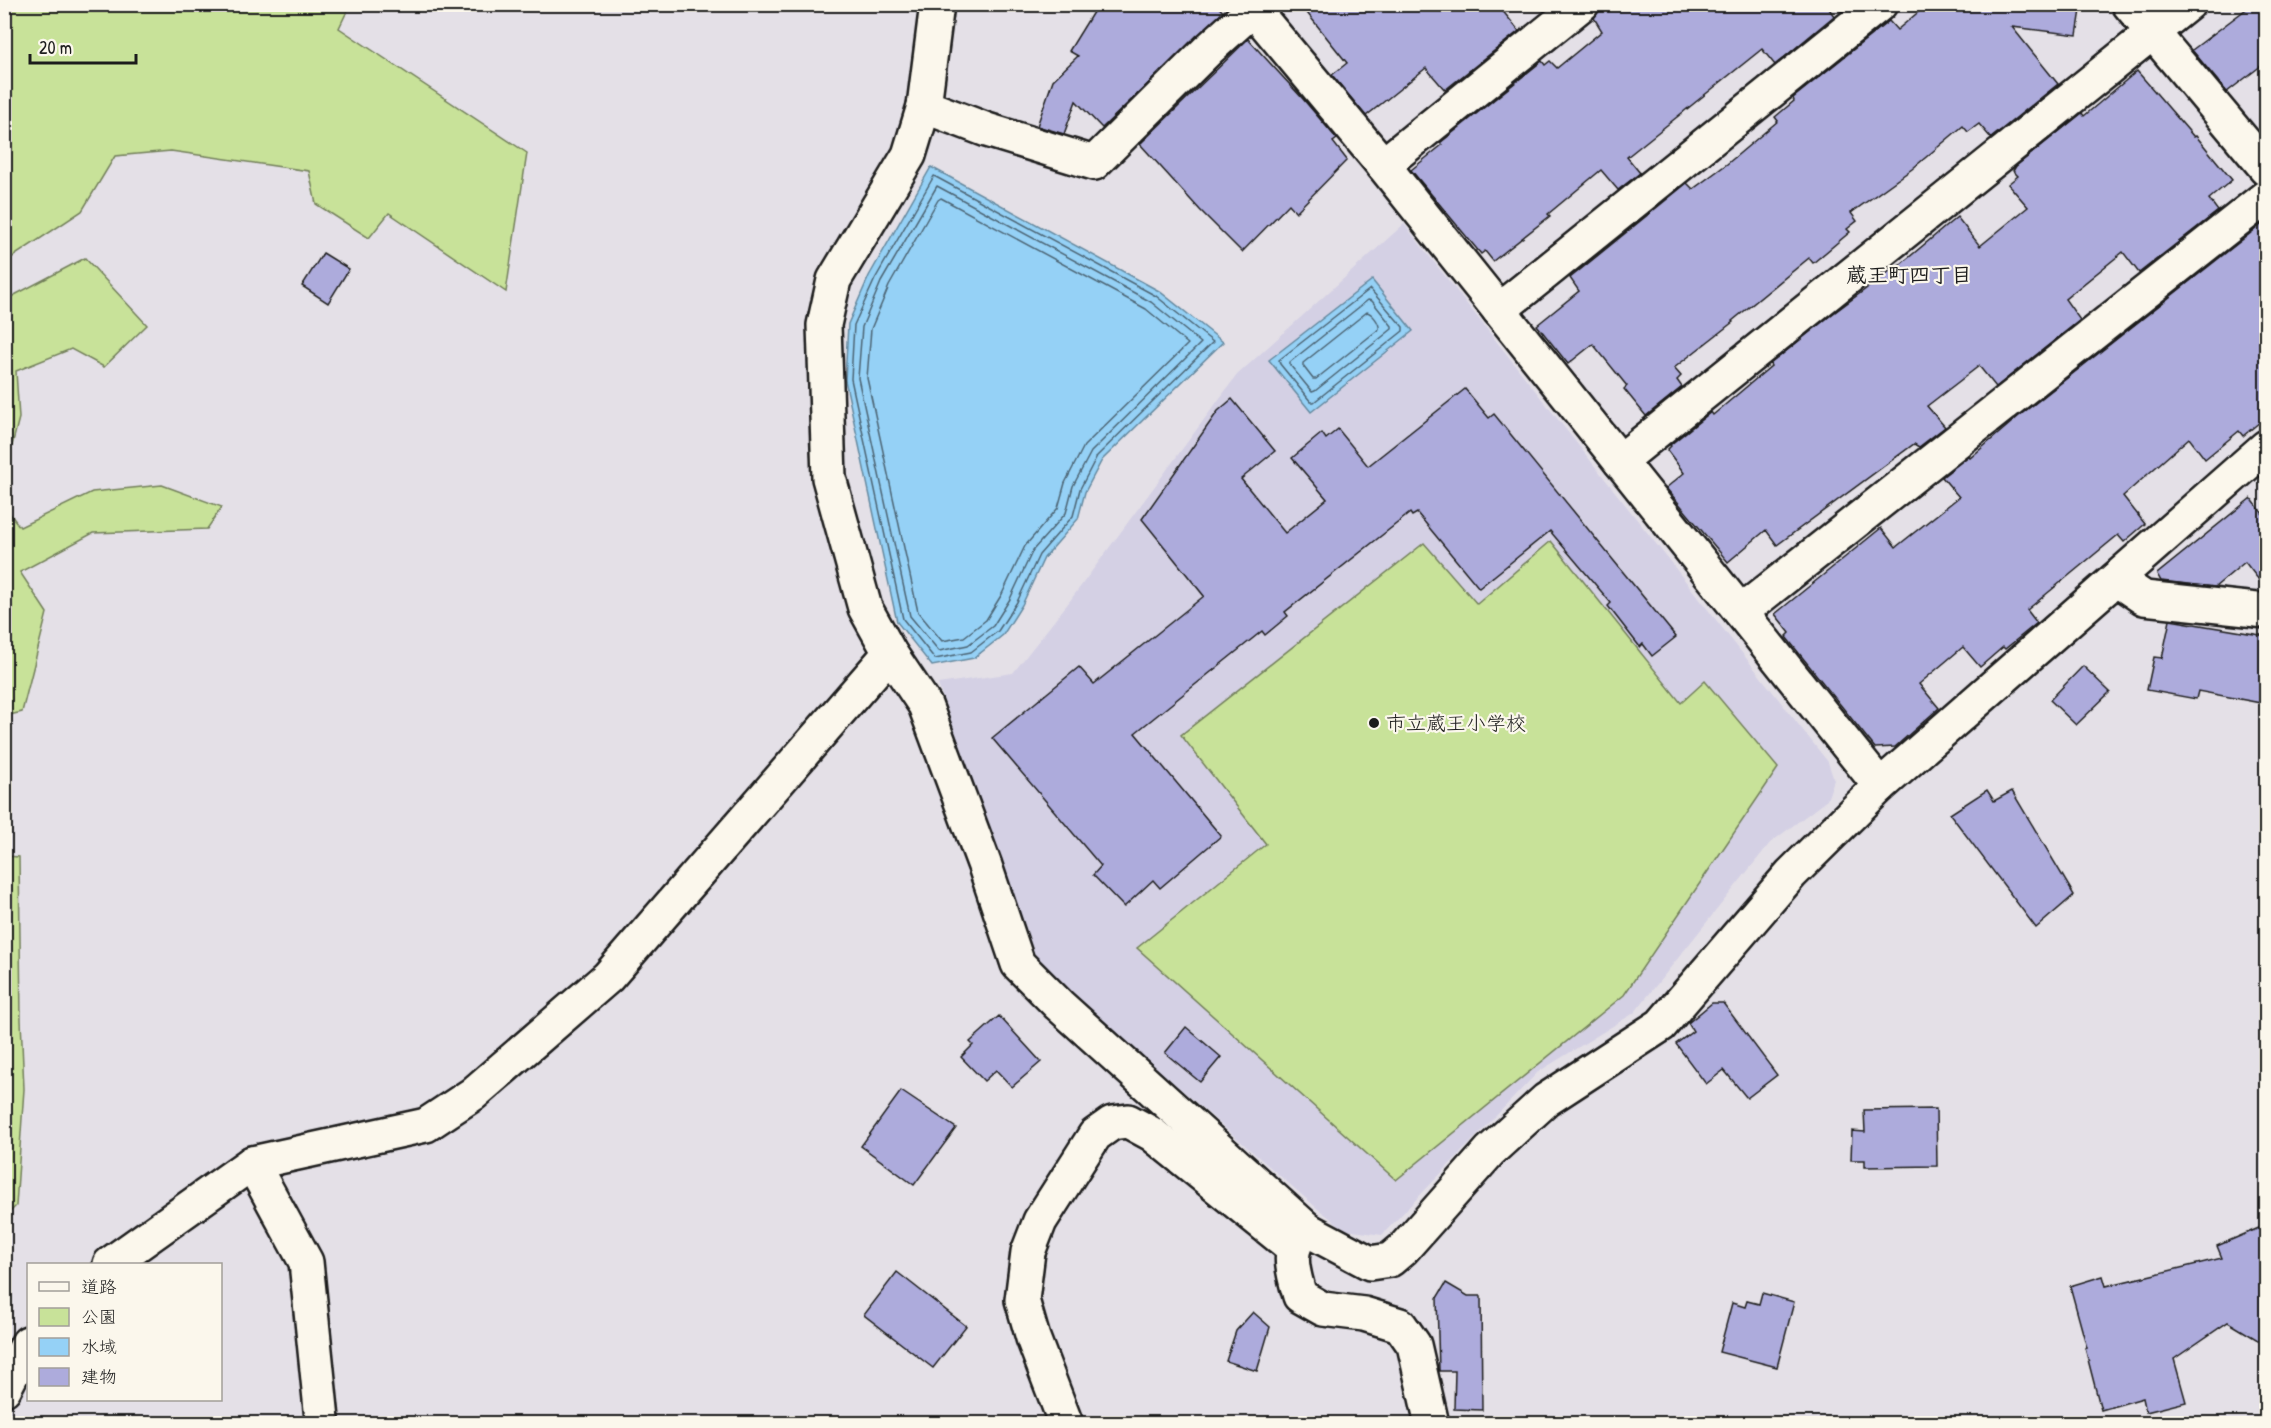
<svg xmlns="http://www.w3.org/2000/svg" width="2271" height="1428" viewBox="0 0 2271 1428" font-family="'Patrick Hand','Klee One',sans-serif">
<rect width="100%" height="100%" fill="#e4e0e7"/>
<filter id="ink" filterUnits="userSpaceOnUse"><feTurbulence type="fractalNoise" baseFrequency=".0167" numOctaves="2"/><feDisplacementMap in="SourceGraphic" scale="12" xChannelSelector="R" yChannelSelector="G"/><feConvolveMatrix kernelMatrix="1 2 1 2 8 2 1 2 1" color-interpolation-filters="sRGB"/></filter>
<g filter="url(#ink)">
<!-- built -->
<path fill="#d4d0e4" d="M1404 224 1828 762 1834 780 1827 800 1770 843 1634 1013 1538 1072 1382 1235 1346 1230 1318 1209 1035 962 938 684 1013 673 1069 602 1237 375Z"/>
<!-- green -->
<g fill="#c8e299" stroke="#727f5a" stroke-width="1.5">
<path d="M4 5H350L339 28 527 153 506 292 389 213 369 238 316 204 309 171 171 151 115 156 82 211 5 262Z"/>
<path d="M85 258 147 325 104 367 71 349 16 371 19 418 5 473V300Z"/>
<path d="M162 485 222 507 207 529 93 533 20 572 47 613 22 712 5 716V507L20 527 92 492Z"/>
<path d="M1551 541 1681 703 1705 681 1778 768 1624 995 1396 1180 1137 948 1266 844 1181 735 1424 543 1477 604Z"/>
<path d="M5 856 19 857 21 1020 24 1089 16 1206 5 1217Z"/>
</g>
<!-- water -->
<g fill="#95d1f6" stroke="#65899f" stroke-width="1.5">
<path d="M931 167 1159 291 1223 342 1102 460 1085 492 1078 519 1044 558 1022 605 1003 635 974 658 932 666 897 622 845 380 848 324 869 276Z"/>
<path d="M1372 280 1413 331 1311 412 1269 360Z"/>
</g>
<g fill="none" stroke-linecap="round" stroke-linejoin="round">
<!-- shore -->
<g stroke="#4c6473" stroke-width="1.5">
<path d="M934 176 1156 296 1213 342 1097 456 1080 489 1073 516 1039 555 1017 602 998 631 971 652 935 659 903 619 851 379 854 325 875 279Z"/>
<path d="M937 186 1151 302 1201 343 1091 452 1073 486 1066 513 1033 550 1010 599 993 626 968 645 939 651 910 616 858 378 862 327 881 282Z"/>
<path d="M941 198 1146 309 1188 344 1084 446 1065 483 1058 508 1025 546 1002 594 986 620 964 637 942 641 918 612 867 378 871 329 889 286 938 200Z"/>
<path d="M1370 289 1403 327V331L1314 402H1311L1280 364 1279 360Z"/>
<path d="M1368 300 1372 301 1392 326V329L1315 391 1312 392 1290 365V362Z"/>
<path d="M1367 312C1372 313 1380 323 1379 329L1316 379H1313L1303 366V363Z"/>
</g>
</g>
<!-- building -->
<g fill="#adabdc" stroke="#1c1c1c" stroke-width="1.5">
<path d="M1098 4H1216L1223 12 1102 128 1076 101 1064 134 1037 126 1053 80 1078 56 1069 51Z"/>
<path d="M1300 4H1497L1519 31 1445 90 1426 68 1366 116 1332 75 1347 63Z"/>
<path d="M1600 4H1826L1834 16 1775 65 1762 49 1627 157 1640 173 1618 190 1601 170 1548 214 1550 216 1493 261 1485 251 1481 254 1411 170 1442 145 1440 143 1542 61 1545 65 1550 61 1557 68 1602 31 1594 18 1599 11Z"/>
<path d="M1928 4H2082L2077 35 2012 27 2058 84 1991 138 1979 124 1968 132 1963 126 1912 169 1851 213 1857 221 1847 229 1850 232 1813 263 1809 258 1732 321 1733 322 1674 368 1681 376 1677 380 1682 387 1646 416 1624 389 1627 386 1593 344 1568 364 1537 325 1579 291 1570 278 1687 183 1693 189 1727 164 1778 121 1775 117 1794 101 1793 98 1889 21 1897 30Z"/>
<path d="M2253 4H2266V62L2227 92 2192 50Z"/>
<path d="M1248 39 1303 99 1337 139 1333 142 1347 160 1296 212 1289 204 1242 252 1200 210 1140 144Z"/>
<path d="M2137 71 2194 137 2196 136 2232 180 2209 199 2218 211 2139 273 2123 252 2065 299 2080 320 1996 387 1979 366 1927 406 1945 427 1919 447 1914 444 1777 545 1766 530 1728 562 1666 488 1684 473 1667 450 1671 446 1670 445 1711 412 1713 415 1771 366 1770 364 1831 315 1894 268 1895 269 1957 217 1980 246 2028 207 2008 184 2018 176 2013 171 2016 166 2082 113 2084 116Z"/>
<path d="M2266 221V417L2243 436 2239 431 2205 459 2189 438 2123 496 2145 524 2124 542 2118 535 2027 610 2037 623 2005 649 2003 647 1980 667 1963 647 1919 684 1939 708 1895 747 1875 748 1786 637 1790 633 1775 614 1881 528 1896 547 1959 497 1942 477 1969 456 1970 458 2019 416Z"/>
<path d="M323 253 349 269 328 303 302 286Z"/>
<path d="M1465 389 1489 418 1494 414 1676 637 1652 656 1643 644 1640 647 1608 606 1611 603 1550 531 1479 588 1417 513 1412 516 1410 513 1285 612 1288 616 1265 635 1262 631 1135 733 1221 836 1160 888 1153 880 1124 907 1093 875 1101 866 992 738 1079 667 1094 684 1204 596 1142 519 1218 411 1232 399 1275 451 1241 479 1285 533 1327 499 1292 458 1322 433 1326 439 1338 429 1368 466Z"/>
<path d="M2251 498 2266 518V589L2245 562 2215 587 2161 581 2157 574Z"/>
<path d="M2170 620 2266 636V704L2198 691 2196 699 2147 690 2154 657 2162 658Z"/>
<path d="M2083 666 2110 692 2076 725 2050 700Z"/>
<path d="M1987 790 1994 801 2012 791 2074 895 2036 928 1950 814Z"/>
<path d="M1712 1003H1723L1777 1075 1747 1098 1724 1070 1706 1084 1676 1044 1693 1031 1688 1023Z"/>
<path d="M999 1016 1041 1062 1012 1087 996 1070 984 1081 961 1057 973 1045 970 1042Z"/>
<path d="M1186 1027 1221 1057 1200 1082 1165 1053Z"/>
<path d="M901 1091 956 1128 914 1185 861 1146Z"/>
<path d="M1936 1109 1937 1166 1865 1167V1160H1851L1852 1131 1865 1132 1864 1110Z"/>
<path d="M2266 1225V1345L2228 1322 2174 1359 2186 1402 2146 1412 2143 1398 2101 1410 2085 1348H2087L2070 1286 2103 1276 2106 1286 2222 1258 2217 1246Z"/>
<path d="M897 1272 966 1326 933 1368 864 1315Z"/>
<path d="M1446 1283 1468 1296H1481L1482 1410 1454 1409 1455 1371H1439L1437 1298Z"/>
<path d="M1762 1293 1794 1302 1777 1367 1719 1352 1732 1303 1745 1307 1747 1301 1759 1304Z"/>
<path d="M1253 1312 1270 1327 1257 1371 1226 1361 1236 1331Z"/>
</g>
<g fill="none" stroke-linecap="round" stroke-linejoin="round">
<!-- minor casing -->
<g stroke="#1c1c1c" stroke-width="38">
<g id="minor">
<path d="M937 4 924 106 909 155 834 280 824 325 829 478 865 608 890 653 925 705 985 866 1018 964 1059 1005 1308 1230C1284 1244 1293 1273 1300 1296L1323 1309 1364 1314 1400 1325 1414 1345 1432 1424"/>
<path d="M2129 4 2266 168"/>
<path d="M1253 9 1383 165 1880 786"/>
<path d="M924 106 987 130 1094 163 1209 49 1259 4"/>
<path d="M1383 165 1582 4"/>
<path d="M1499 310 1880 4"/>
<path d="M1620 461 2188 4"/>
<path d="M2116 579 2144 598 2266 611"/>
<path d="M1741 612 2266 197"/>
<path d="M252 1163 306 1262 322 1419 321 1424"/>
<path d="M110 1264 252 1163 426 1125 473 1094 608 977 890 653"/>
<path d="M4 1389 28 1343"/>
<path d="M1066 1424 1033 1338 1022 1300 1028 1252 1040 1221 1095 1135 1112 1123 1128 1121 1152 1134 1292 1247"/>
</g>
</g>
<!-- tertiary casing -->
<g stroke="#1c1c1c" stroke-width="38">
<path id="tertiary" d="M1308 1230 1370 1263 1390 1260 1403 1249 1490 1151 1546 1100 1661 1025 1791 874 1880 786 2266 447"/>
</g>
<!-- minor -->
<use href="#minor" stroke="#fbf7ec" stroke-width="33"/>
<!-- tertiary -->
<use href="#tertiary" stroke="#fbf7ec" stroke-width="33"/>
</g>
</g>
<!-- markers -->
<circle fill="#1c1c1c" stroke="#fbf7ec" stroke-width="2" cx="1374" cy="723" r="6"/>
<g text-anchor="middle" stroke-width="4.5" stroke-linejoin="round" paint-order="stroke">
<!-- poi labels -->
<g font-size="20" fill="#1c1c1c" stroke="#fbf7ec" text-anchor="start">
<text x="1386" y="730">市立蔵王小学校</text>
</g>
<!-- neighbourhood labels -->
<g font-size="21" font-weight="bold" fill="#1c1c1c" stroke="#fbf7ec">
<text x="1909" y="282">蔵王町四丁目</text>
</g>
</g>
<!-- margin -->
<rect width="2271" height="1428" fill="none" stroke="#fbf7ec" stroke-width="24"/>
<rect x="12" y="12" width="2247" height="1404" fill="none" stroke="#1c1c1c" stroke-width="2" filter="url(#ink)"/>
<!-- legend -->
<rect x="27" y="1263" width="195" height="138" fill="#fbf7ec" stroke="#a29f99" stroke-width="1.5"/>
<rect x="39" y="1282" width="30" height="9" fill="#fbf7ec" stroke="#a29f99" stroke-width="1.5"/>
<text x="81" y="1293" font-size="18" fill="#1c1c1c">道路</text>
<rect x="39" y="1308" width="30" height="18" fill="#c8e299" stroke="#a29f99" stroke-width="1.5"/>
<text x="81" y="1323" font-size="18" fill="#1c1c1c">公園</text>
<rect x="39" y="1338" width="30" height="18" fill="#95d1f6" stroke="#a29f99" stroke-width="1.5"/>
<text x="81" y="1353" font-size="18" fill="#1c1c1c">水域</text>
<rect x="39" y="1368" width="30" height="18" fill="#adabdc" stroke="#a29f99" stroke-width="1.5"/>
<text x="81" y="1383" font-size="18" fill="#1c1c1c">建物</text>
<!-- scale -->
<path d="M30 54v9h106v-9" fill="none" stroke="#1c1c1c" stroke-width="3"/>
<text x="39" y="54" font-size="18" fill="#1c1c1c" stroke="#fbf7ec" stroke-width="4.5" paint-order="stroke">20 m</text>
</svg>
